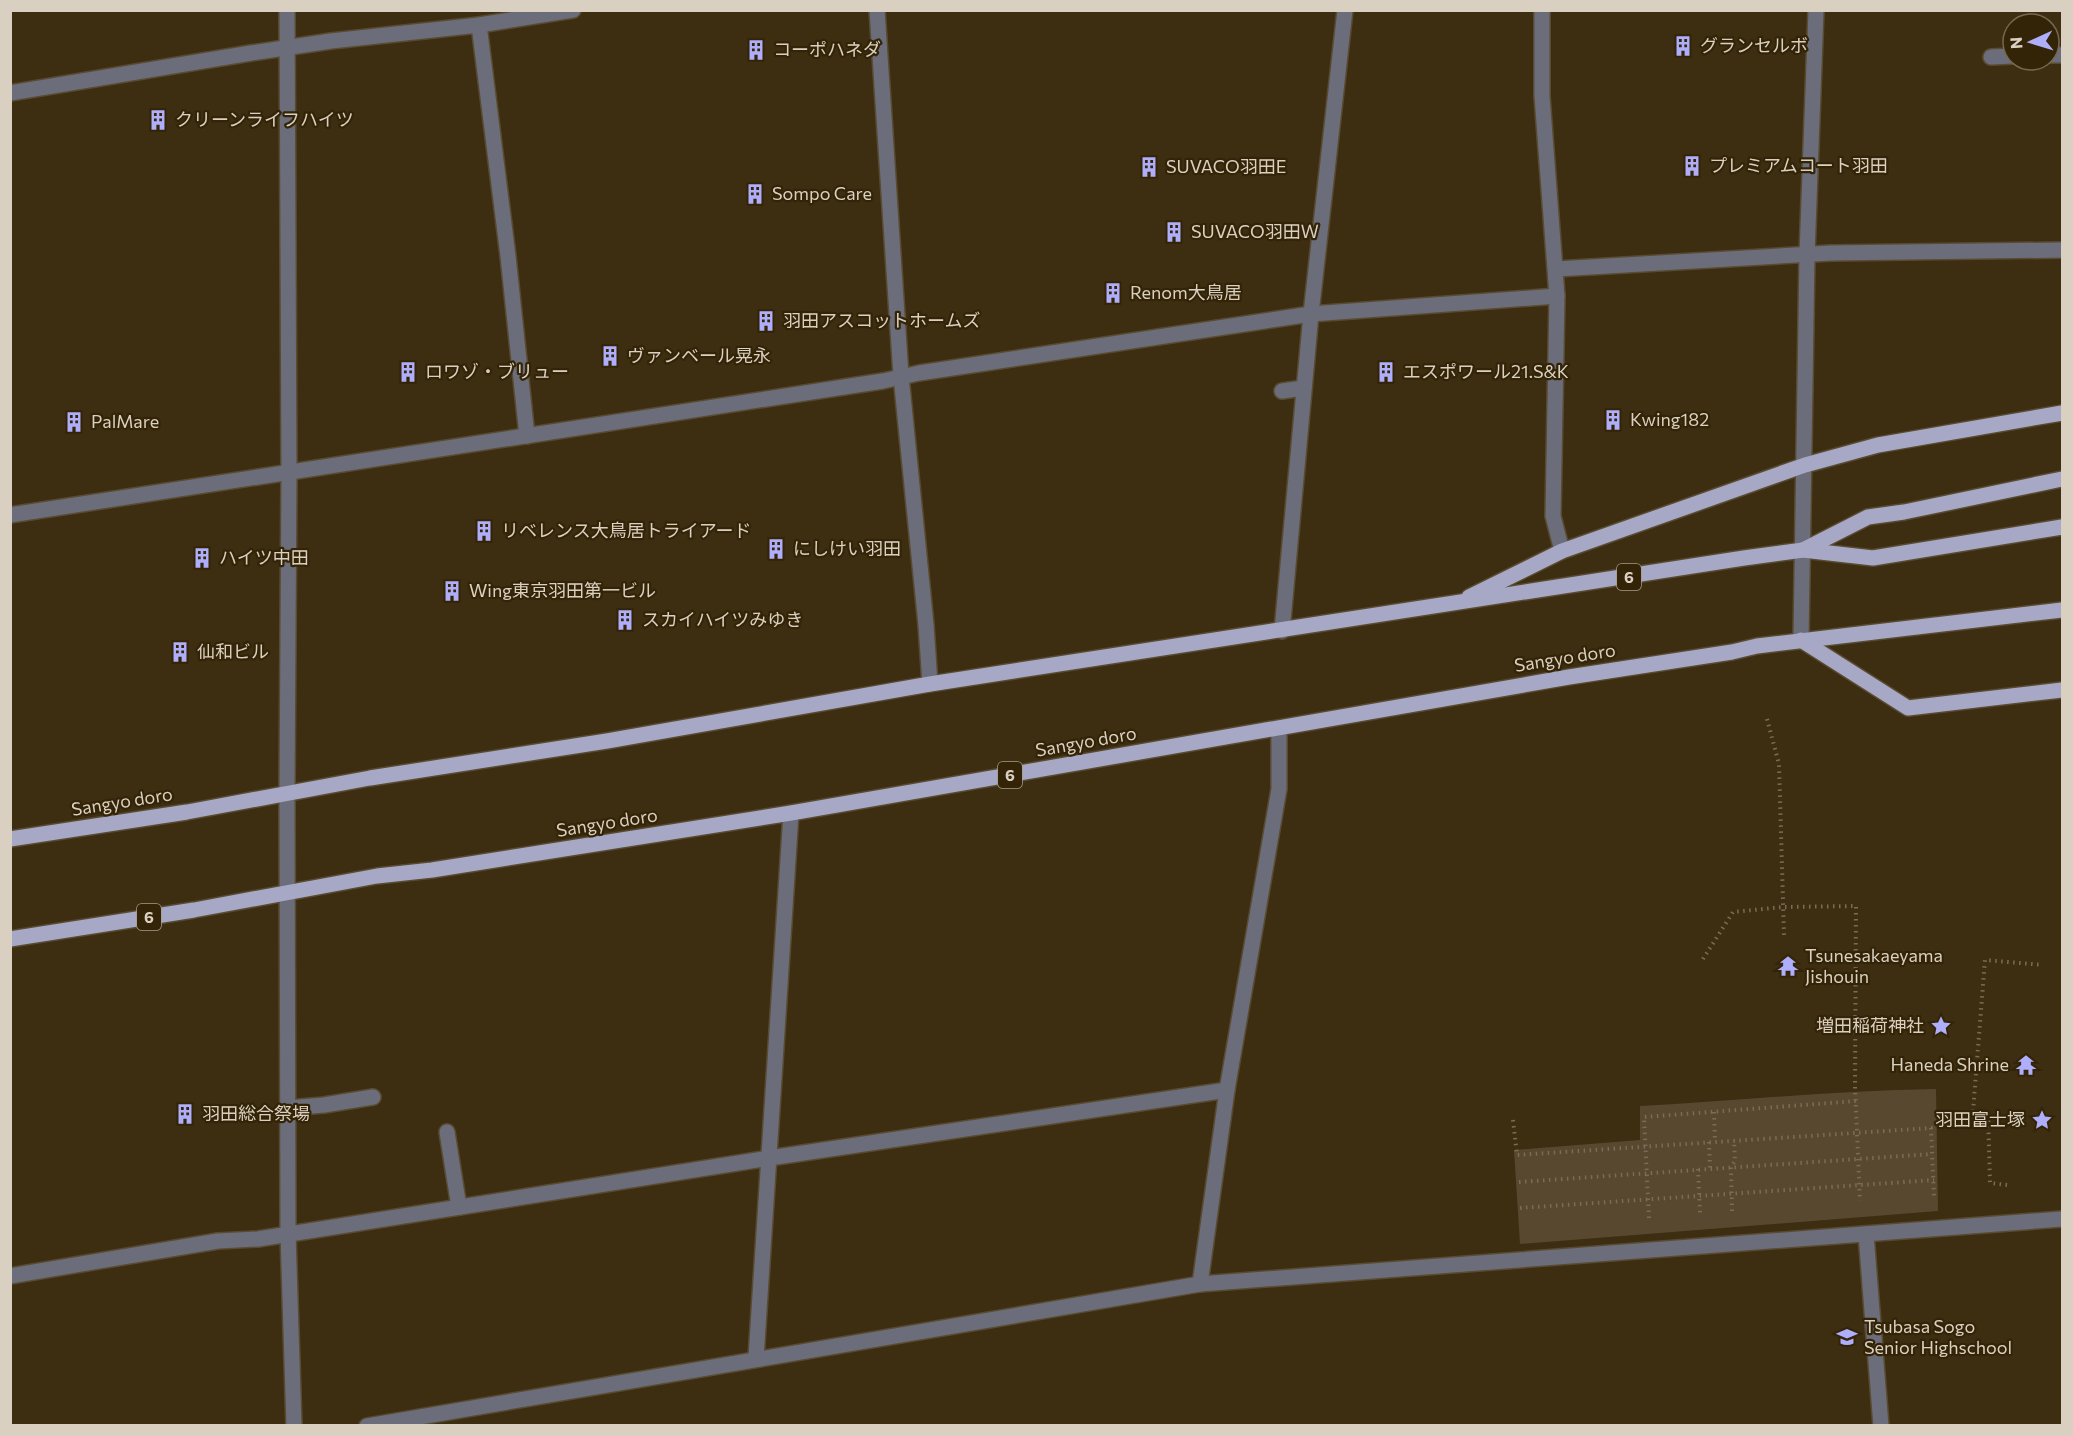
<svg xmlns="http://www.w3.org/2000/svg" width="2073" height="1436" viewBox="0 0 2073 1436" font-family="Commissioner,'Noto Sans JP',sans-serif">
<rect width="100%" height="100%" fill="#3d2e12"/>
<!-- green -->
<path fill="#57482f" d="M1936 1089 1938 1211 1520 1244 1514 1150 1640 1140V1106C1739 1101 1837 1090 1936 1089Z"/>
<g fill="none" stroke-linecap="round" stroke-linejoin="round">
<!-- minor casing -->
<g stroke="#594b32" stroke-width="18">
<g id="minor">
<path d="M287 10 289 474 287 793 288 1233 294 1426"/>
<path d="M877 10 901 376 926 625 930 684"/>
<path d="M1542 10V96L1557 296 1553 516 1562 551"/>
<path d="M479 25 508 256 527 436"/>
<path d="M2049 55H2062"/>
<path d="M1991 57 2013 56"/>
<path d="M10 93 251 53 331 41 479 25 573 10"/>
<path d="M1556 269 1831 253 2062 250"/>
<path d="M1282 391 1304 388"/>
<path d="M10 515 883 381 919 373 1311 314 1557 296"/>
<path d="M1282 631 1311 314 1345 10"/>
<path d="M1801 640 1807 255 1816 10"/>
<path d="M288 1108 324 1105 373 1097"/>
<path d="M447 1132 459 1207"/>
<path d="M1866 1234 1881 1426"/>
<path d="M10 1276 218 1241 258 1239 776 1157 1227 1090"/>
<path d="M1200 1284 1227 1090 1279 789V728"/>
<path d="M756 1358 791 813"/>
<path d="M367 1426 1200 1284 2062 1219"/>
</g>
</g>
<!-- major casing -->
<g stroke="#594b32" stroke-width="18">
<g id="major">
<path d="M1803 550 1868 517 1904 512 2062 479"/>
<path d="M1469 597 1562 551 1805 465 1878 445 2062 413"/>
<path d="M1801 640 1908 708 2062 690"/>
<path d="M10 839 187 812 370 778 607 741 930 684 1744 558 1803 550 1873 558 2062 527"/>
<path d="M10 939 194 910 377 876 432 870 791 813 1569 677 1732 652 1757 646 2062 610"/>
</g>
</g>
<!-- path -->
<g stroke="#7a6d56" stroke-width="4" stroke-dasharray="1.5 4.5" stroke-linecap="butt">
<path d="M1767 719 1779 764 1784 935"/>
<path d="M1703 959 1733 912 1783 907 1856 906 1855 1087 1860 1201"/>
<path d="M1714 1112 1715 1141"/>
<path d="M1513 1120 1517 1155 1931 1128 1934 1196"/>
<path d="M1709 1142 1710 1168"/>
<path d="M1698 1169 1700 1213"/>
<path d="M1519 1182 1932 1154"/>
<path d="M2007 1185 1990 1183 1988 1113 1973 1111 1985 960 2043 965"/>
<path d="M1520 1208 1934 1180"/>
<path d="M1732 1211 1731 1167 1735 1161 1734 1140"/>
<path d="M1649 1218 1644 1117 1856 1101"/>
</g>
<!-- minor -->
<use href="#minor" stroke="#6c6d7b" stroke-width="15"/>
<!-- major -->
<use href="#major" stroke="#a7a8c5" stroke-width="15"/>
</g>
<!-- icons -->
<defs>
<g id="building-bare" transform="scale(1.62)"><path d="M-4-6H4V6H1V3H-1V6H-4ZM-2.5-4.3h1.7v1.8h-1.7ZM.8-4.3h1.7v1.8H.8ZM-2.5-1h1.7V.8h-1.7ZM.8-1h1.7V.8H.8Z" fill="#aeaefa" stroke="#332407" stroke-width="2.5" paint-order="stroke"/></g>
<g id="temple-bare" transform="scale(1.62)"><path d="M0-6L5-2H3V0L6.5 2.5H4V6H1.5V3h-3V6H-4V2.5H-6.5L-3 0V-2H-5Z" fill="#aeaefa" stroke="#332407" stroke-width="2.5" paint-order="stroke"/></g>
<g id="sight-bare" transform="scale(1.62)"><path d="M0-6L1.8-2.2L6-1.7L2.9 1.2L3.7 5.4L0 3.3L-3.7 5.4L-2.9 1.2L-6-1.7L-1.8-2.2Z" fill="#aeaefa" stroke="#332407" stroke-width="2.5" paint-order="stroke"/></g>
<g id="school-bare" transform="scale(1.62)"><path d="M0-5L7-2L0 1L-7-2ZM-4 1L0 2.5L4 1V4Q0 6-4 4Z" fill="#aeaefa" stroke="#332407" stroke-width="2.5" paint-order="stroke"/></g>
</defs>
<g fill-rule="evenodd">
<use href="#building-bare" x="1683" y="46"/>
<use href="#building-bare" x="756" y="50"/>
<use href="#building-bare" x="158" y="120"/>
<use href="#building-bare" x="1692" y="166"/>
<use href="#building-bare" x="1149" y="167"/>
<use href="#building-bare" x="755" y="194"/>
<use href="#building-bare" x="1174" y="232"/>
<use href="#building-bare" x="1113" y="293"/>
<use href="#building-bare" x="766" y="321"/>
<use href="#building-bare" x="610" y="356"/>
<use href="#building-bare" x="408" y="372"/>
<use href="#building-bare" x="1386" y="372"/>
<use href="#building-bare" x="1613" y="420"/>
<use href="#building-bare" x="74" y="422"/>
<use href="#building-bare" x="484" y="531"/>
<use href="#building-bare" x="776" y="549"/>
<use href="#building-bare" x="202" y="558"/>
<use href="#building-bare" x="452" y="591"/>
<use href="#building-bare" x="625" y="620"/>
<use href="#building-bare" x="180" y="652"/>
<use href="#temple-bare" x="1788" y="966"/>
<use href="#sight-bare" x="1941" y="1026"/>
<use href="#temple-bare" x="2026" y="1065"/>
<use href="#building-bare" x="185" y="1114"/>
<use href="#sight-bare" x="2042" y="1120"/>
<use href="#school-bare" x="1847" y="1337"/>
</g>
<g text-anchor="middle" stroke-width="4.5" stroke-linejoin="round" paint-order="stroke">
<!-- shield labels -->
<g fill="#332407" stroke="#a89c89" stroke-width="1.5">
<rect x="1617" y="564" width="24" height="26" rx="4.5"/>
<rect x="998" y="762" width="24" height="26" rx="4.5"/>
<rect x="137" y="904" width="24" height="26" rx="4.5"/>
</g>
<g font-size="16" font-weight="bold" fill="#dad0c1">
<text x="1629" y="583">6</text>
<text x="1010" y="781">6</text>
<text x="149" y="923">6</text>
</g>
<!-- poi labels -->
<g font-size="18" fill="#dad0c1" stroke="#332407" text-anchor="start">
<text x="1700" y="52">グランセルボ</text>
<text x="773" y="56">コーポハネダ</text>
<text x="175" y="126">クリーンライフハイツ</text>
<text x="1709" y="172">プレミアムコート羽田</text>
<text x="1166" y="173">SUVACO羽田E</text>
<text x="772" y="200">Sompo Care</text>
<text x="1191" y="238">SUVACO羽田Ｗ</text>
<text x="1130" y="299">Renom大鳥居</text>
<text x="783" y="327">羽田アスコットホームズ</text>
<text x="627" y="362">ヴァンベール晃永</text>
<text x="425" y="378">ロワゾ・ブリュー</text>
<text x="1403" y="378">エスポワール21.S&amp;K</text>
<text x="1630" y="426">Kwing182</text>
<text x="91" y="428">PalMare</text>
<text x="501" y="537">リベレンス大鳥居トライアード</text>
<text x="793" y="555">にしけい羽田</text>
<text x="219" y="564">ハイツ中田</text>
<text x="469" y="597">Wing東京羽田第一ビル</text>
<text x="642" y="626">スカイハイツみゆき</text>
<text x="197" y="658">仙和ビル</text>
<text x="1805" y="962">Tsunesakaeyama<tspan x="1805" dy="21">Jishouin</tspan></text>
<text x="1924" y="1032" text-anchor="end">増田稲荷神社</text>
<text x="2009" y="1071" text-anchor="end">Haneda Shrine</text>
<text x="202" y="1120">羽田総合祭場</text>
<text x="2025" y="1126" text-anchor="end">羽田富士塚</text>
<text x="1864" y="1333">Tsubasa Sogo<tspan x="1864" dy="21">Senior Highschool</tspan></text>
</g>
<!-- street labels -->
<g font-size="18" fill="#dad0c1" stroke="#332407">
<text transform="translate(1565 658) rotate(-9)" y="6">Sangyo doro</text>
<text transform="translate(1086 742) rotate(-10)" y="6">Sangyo doro</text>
<text transform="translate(122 802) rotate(-9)" y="6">Sangyo doro</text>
<text transform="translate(607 823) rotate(-9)" y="6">Sangyo doro</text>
</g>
</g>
<!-- border -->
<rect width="2073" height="1436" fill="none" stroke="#dad0c1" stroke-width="24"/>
<!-- north arrow -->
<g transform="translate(2031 42) rotate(266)"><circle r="28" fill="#332407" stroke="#766951" stroke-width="1.5"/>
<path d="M0-4.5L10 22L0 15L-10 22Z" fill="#aeaefa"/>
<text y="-9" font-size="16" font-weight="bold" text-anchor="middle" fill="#dad0c1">N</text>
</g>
</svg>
